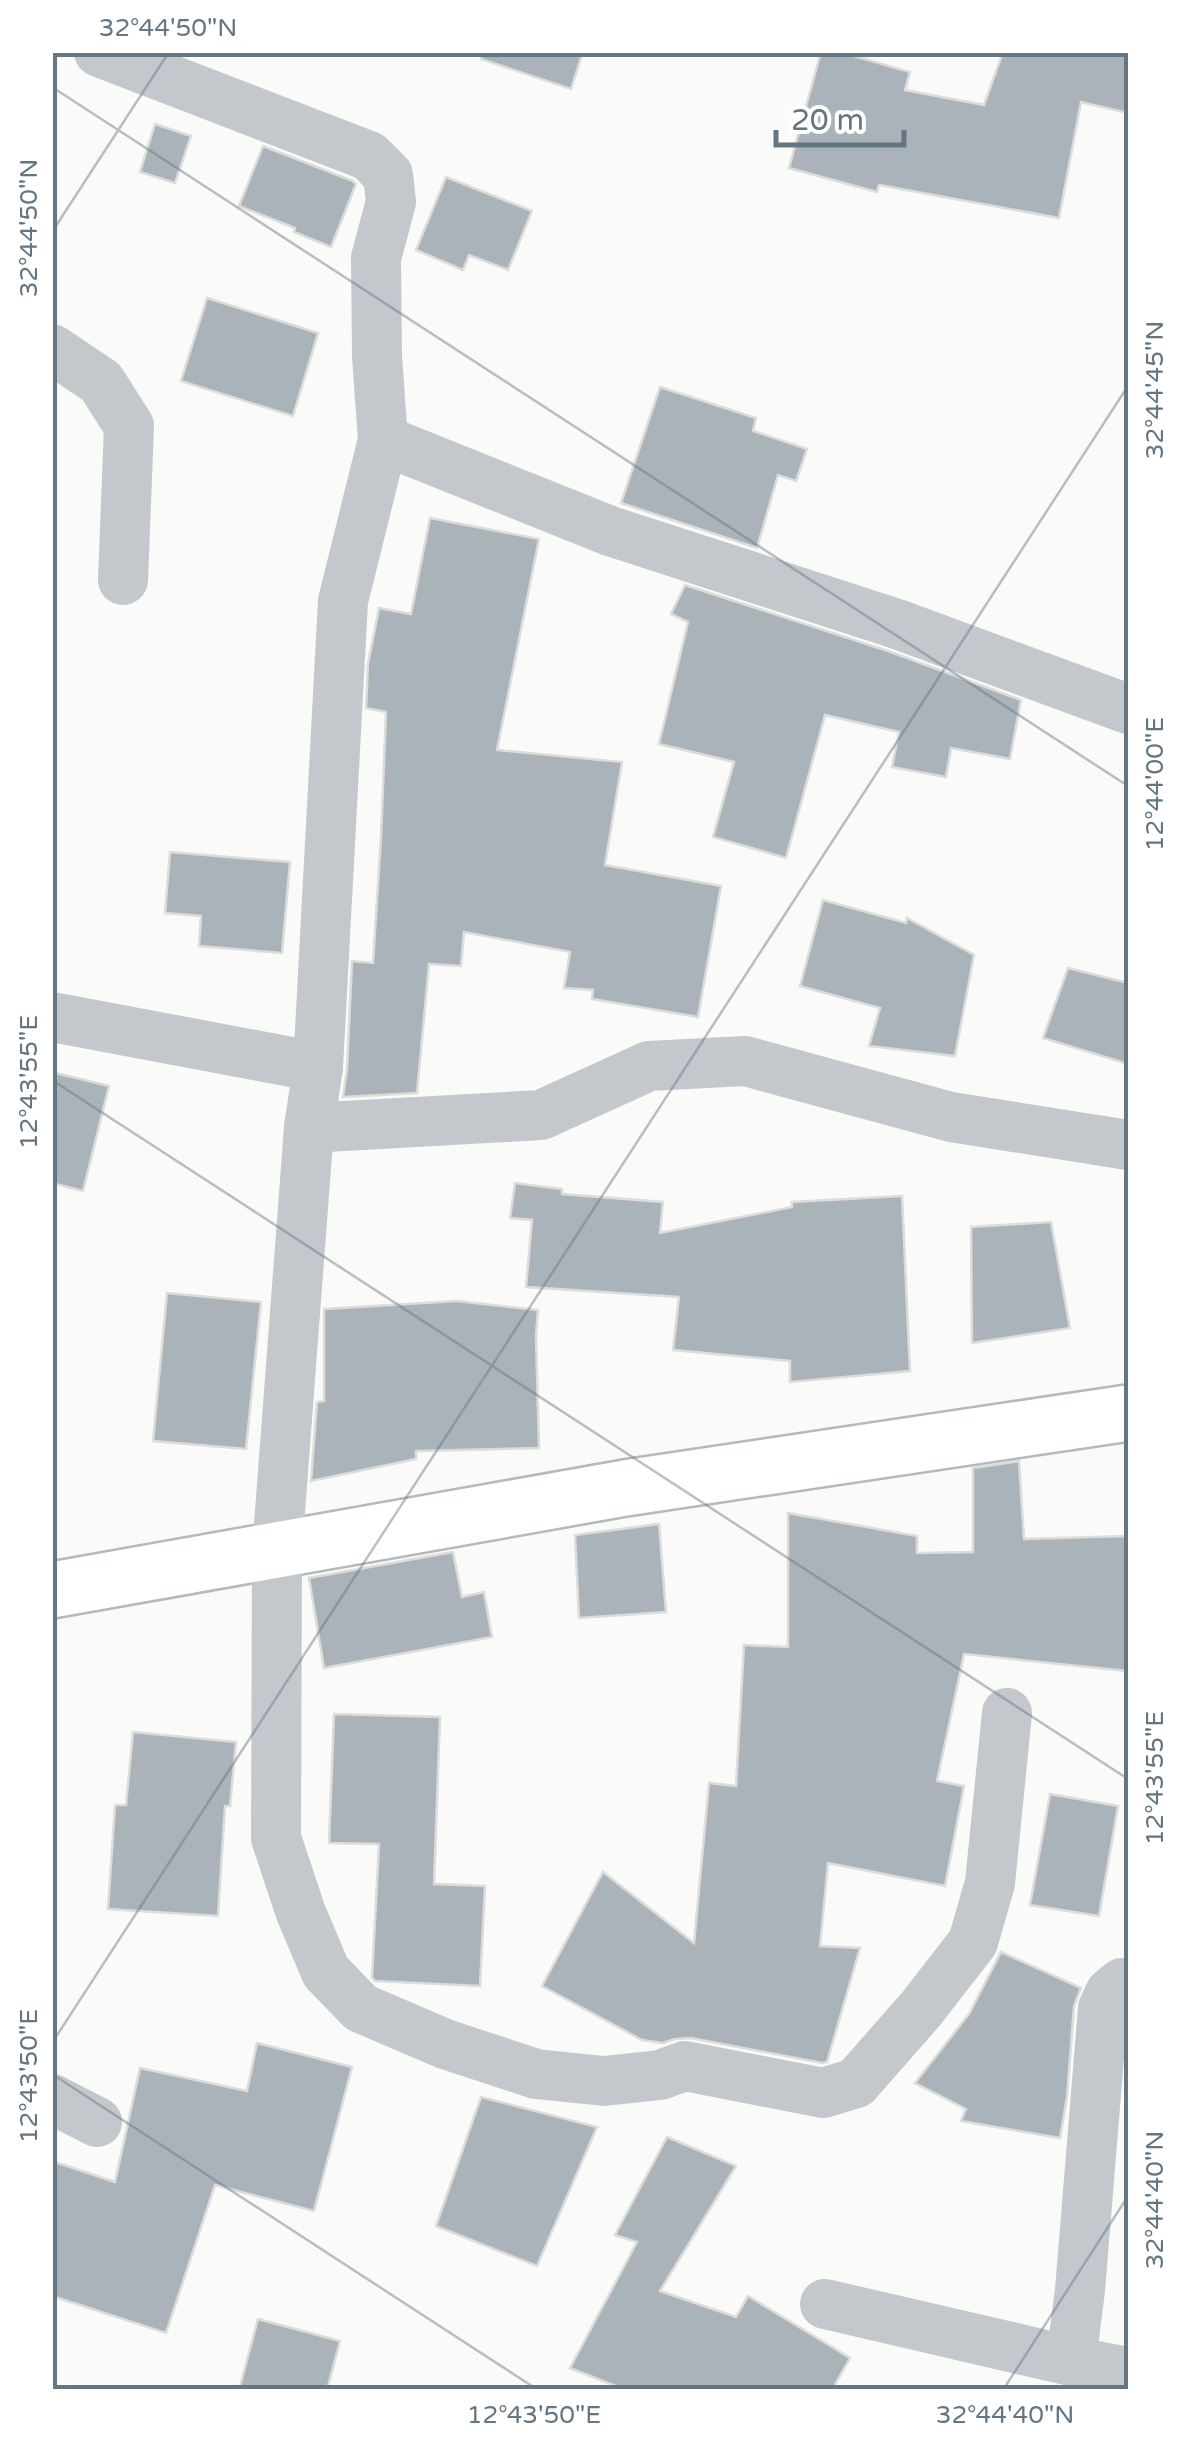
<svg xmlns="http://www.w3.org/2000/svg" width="1181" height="2442" viewBox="0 0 1181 2442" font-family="'Varela Round',sans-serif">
<rect width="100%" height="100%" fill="#fafaf8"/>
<!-- building -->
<g fill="#aab3b9" stroke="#dcdcda" stroke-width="2.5">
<path d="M482 52H583L571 89 481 59Z"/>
<path d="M821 52H840L910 72 905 90 984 105 1003 52H1128V113L1081 102 1059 218 879 185 877 192 789 168Z"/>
<path d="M155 124 191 136 175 183 140 172Z"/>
<path d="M263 146 353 181 356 184 331 247 294 232 295 228 239 206Z"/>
<path d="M446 177 532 211 508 270 469 255 463 270 416 250Z"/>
<path d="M207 298 318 333 293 416 181 381Z"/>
<path d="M660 387 756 418 753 431 807 449 796 481 778 475 757 548 621 503Z"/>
<path d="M430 518 539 539 497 750 622 762 605 865 721 886 698 1017 592 999 593 990 564 988 570 952 464 932 461 966 429 964 417 1093 343 1097 347 1069 352 961 373 963 381 837 386 712 366 708 368 664 379 608 411 614Z"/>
<path d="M685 585 888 651 1021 700 1010 759 951 748 946 777 892 767 899 732 825 715 786 858 713 837 734 762 659 744 688 622 671 614Z"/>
<path d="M170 852 290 862 282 953 199 946 201 916 165 913Z"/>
<path d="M823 900 906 923 907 918 974 955 955 1056 869 1046 880 1008 800 986Z"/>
<path d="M1068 968 1128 983V1064L1043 1038Z"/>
<path d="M52 1072 109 1086 83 1191 52 1183Z"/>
<path d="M515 1183 562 1189V1194L663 1202 660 1233 792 1207V1202L902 1196 910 1371 790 1382V1361L673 1350 679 1297 526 1287 532 1220 510 1218Z"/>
<path d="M1051 1222 1070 1328 972 1343 971 1227Z"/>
<path d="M167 1293 261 1302 246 1449 153 1441Z"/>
<path d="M457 1301 538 1310 536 1336 539 1448 416 1451V1459L311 1481 317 1402 324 1401V1309Z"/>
<path d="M1019 1461 1024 1539 1128 1536V1671L964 1654 937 1781 964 1786 945 1886 828 1863 820 1946 860 1948 827 2062 822 2063 691 2038 675 2039 663 2043 642 2040 542 1986 603 1872 694 1943 709 1783 736 1786 744 1645 788 1647V1513L917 1536V1553L973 1552V1468Z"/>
<path d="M659 1524 666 1612 579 1618 575 1535Z"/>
<path d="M453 1552 462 1597 484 1592 492 1637 324 1668 309 1578Z"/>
<path d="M334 1714 440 1717 434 1884 485 1886 480 1986 375 1981 372 1978 379 1844 329 1843Z"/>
<path d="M133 1732 236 1742 230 1806H225L218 1916 108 1909 115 1805H126Z"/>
<path d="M1050 1794 1118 1806 1099 1916 1030 1905Z"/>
<path d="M1001 1952 1081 1988 1074 2006 1067 2097 1060 2138 961 2121 966 2109 915 2083 969 2014Z"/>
<path d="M257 2043 352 2067 314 2211 215 2185 166 2333 52 2296V2161L115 2182 140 2068 247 2091Z"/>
<path d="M481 2097 597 2127 537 2266 436 2226Z"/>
<path d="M667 2137 736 2166 660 2291 736 2317 748 2296 850 2358 832 2390H626L570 2368 637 2242 615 2235Z"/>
<path d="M258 2319 340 2341 327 2390H239Z"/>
</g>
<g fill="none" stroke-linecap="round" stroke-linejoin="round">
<!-- secondary casing -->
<g stroke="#b3babf" stroke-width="60">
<path id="secondary" d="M52 1590 625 1488 1128 1413"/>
</g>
<!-- street -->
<g stroke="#c3c8cc" stroke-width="50">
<path d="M99 52 369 156 388 175 391 202 376 258 377 356 383 440 343 601 318 1067 309 1128 277 1551 276 1838 301 1913 326 1972 361 2008 445 2044 536 2074 604 2081 660 2075 685 2066 823 2093 856 2083 921 2009 973 1942 990 1883 1007 1713"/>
<path d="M52 349 101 382 129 426 123 580"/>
<path d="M383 440 610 531 897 624 1128 709"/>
<path d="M52 1017 318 1067"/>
<path d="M309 1128 541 1115 649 1066 745 1061 951 1117 1128 1145"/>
<path d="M52 2099 97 2122"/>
<path d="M825 2304 1071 2361 1080 2290 1103 2008 1110 1993 1122 1983 1128 1984"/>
<path d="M1071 2361 1128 2372"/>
</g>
<!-- secondary -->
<use href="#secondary" stroke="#fff" stroke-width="55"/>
</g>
<!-- ticks -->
<path fill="none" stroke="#657683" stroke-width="2.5" stroke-opacity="0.45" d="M52 87 1128 786M52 232 169 52M52 1080 1128 1779M52 2043 1128 386M52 2074 538 2390M1003 2390 1128 2196"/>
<!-- border -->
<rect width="1181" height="2442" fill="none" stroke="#ffffff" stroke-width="110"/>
<!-- scale -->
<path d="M776 130v15h128v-15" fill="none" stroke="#657683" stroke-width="5"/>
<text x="791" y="130" font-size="30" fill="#657683" stroke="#ffffff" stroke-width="8" paint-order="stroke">20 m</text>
<rect x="55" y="55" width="1071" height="2332" fill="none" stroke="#657683" stroke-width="4"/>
<g font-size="25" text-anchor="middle" fill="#657683">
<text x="168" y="36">32°44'50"N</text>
<text transform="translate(28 228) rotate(-90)" y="9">32°44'50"N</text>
<text transform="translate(1154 390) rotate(-90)" y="9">32°44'45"N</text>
<text transform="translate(1154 784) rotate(-90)" y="9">12°44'00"E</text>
<text transform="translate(28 1082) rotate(-90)" y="9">12°43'55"E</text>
<text transform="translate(1154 1778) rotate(-90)" y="9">12°43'55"E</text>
<text transform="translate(28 2076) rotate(-90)" y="9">12°43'50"E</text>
<text transform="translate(1154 2200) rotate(-90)" y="9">32°44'40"N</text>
<text x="534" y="2423">12°43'50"E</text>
<text x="1005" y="2423">32°44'40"N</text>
</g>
</svg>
